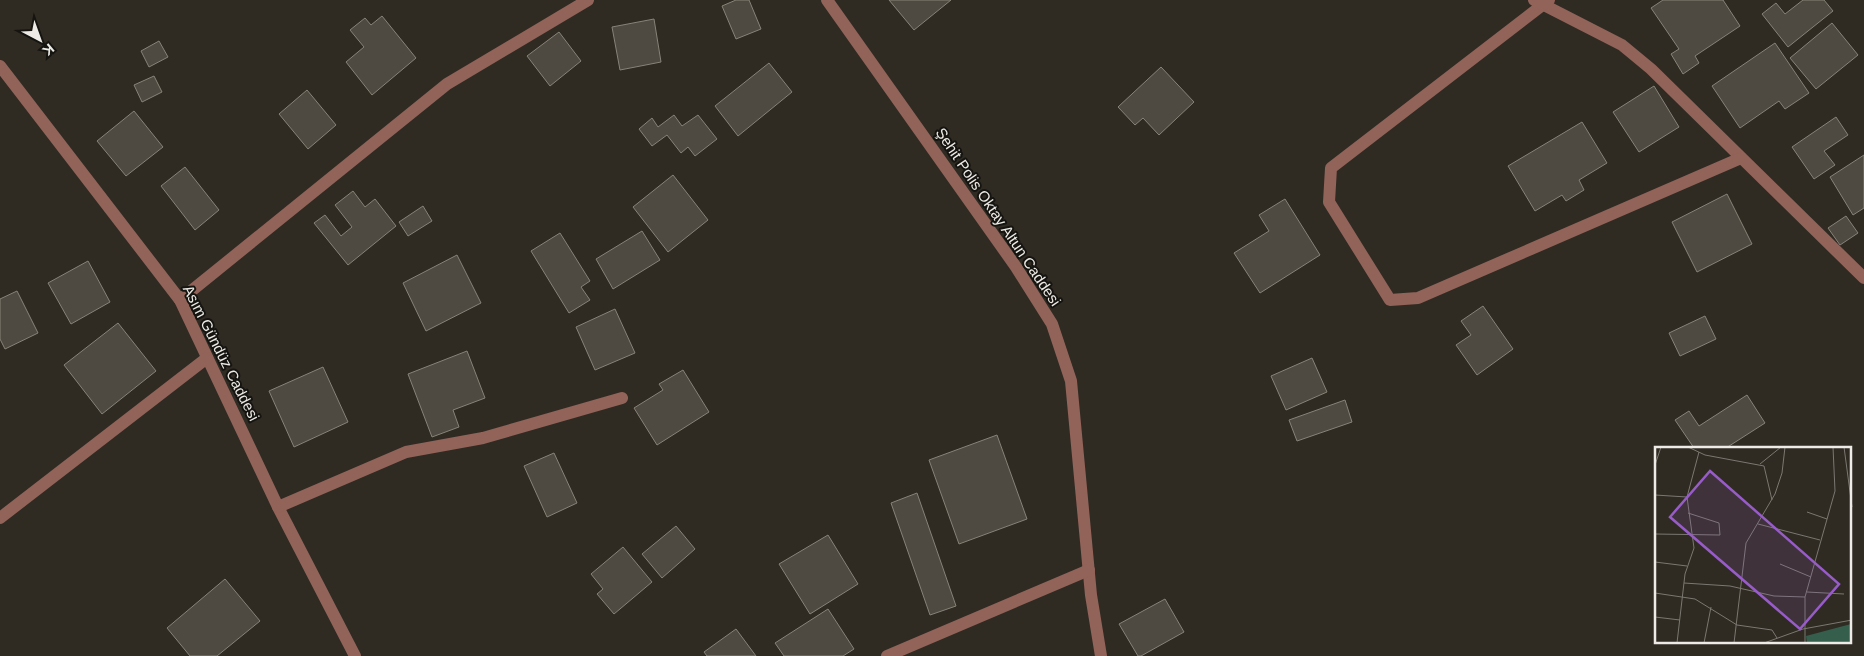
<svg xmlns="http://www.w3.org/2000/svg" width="1864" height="656" viewBox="0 0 1864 656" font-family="Helvetica,sans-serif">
<rect width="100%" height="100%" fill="#2f2b23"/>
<!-- building -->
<g fill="#4e4a41" stroke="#878379">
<path d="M736 0H749L761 29 736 39 722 6Z"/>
<path d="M889 0H951L914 30Z"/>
<path d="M1663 0H1723L1740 26 1695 56 1699 63 1683 74 1671 54 1679 49 1651 8Z"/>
<path d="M1803 0H1824L1833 11 1788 47 1762 14 1776 3 1785 14Z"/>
<path d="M382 16 416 58 372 95 346 62 364 47 350 30 365 18 371 25Z"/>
<path d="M654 19 661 62 620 70 612 27Z"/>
<path d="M1832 23 1858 55 1816 89 1790 58Z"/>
<path d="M559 32 581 61 550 86 527 56Z"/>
<path d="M159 41 168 57 149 67 141 51Z"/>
<path d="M1775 43 1809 93 1785 109 1779 101 1740 128 1712 86Z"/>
<path d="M769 63 792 92 738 136 715 106Z"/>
<path d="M1161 67 1194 102 1159 135 1143 118 1135 125 1118 107Z"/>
<path d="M154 76 162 92 142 102 134 85Z"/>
<path d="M1654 86 1679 127 1639 152 1613 112Z"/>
<path d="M307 90 336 125 308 149 279 114Z"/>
<path d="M134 111 163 147 126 176 97 141Z"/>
<path d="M674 115 682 126 698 115 717 139 695 156 688 147 681 153 667 135 652 146 639 129 652 118 658 127Z"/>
<path d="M1836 117 1848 135 1824 151 1835 165 1814 179 1792 147Z"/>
<path d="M1582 122 1607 163 1579 180 1584 190 1566 201 1562 195 1535 211 1508 166Z"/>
<path d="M1864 155V208L1853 215 1830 177Z"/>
<path d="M185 167 219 210 195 230 161 186Z"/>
<path d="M673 175 708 220 668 252 633 207Z"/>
<path d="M353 191 365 207 375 199 396 226 348 265 314 223 325 215 341 236 352 227 335 205Z"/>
<path d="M1727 194 1752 244 1697 272 1672 222Z"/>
<path d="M1285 199 1320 255 1260 293 1234 253 1269 231 1259 215Z"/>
<path d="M423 206 432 221 408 236 399 222Z"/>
<path d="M1846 216 1858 233 1840 245 1828 228Z"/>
<path d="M642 231 660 260 613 289 596 259Z"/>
<path d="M560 233 590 281 581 287 590 300 569 313 531 251Z"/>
<path d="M457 255 481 303 426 331 403 283Z"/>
<path d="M88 261 110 302 71 324 48 283Z"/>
<path d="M17 291 38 333 5 349 0 339V299Z"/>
<path d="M1483 306 1513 349 1477 375 1456 345 1471 335 1461 321Z"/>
<path d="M615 309 635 353 595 370 576 327Z"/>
<path d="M1705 316 1716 339 1680 356 1669 333Z"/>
<path d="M118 323 156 371 102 414 64 365Z"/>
<path d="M467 351 485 398 453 410 459 427 432 437 408 374Z"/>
<path d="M1312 358 1327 392 1286 410 1271 376Z"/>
<path d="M323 367 348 422 294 447 269 391Z"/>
<path d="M683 370 709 412 657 445 634 408 663 390 659 384Z"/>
<path d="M1747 395 1765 423 1726 448H1694L1675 420 1689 411 1699 426Z"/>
<path d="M1345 400 1352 422 1297 441 1289 420Z"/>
<path d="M997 435 1027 519 959 544 929 460Z"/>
<path d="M554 453 577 503 547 517 524 466Z"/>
<path d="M917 493 956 606 930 615 891 503Z"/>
<path d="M676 526 695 549 662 578 642 554Z"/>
<path d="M828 535 858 584 810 614 779 564Z"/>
<path d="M623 547 652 582 614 614 597 594 603 589 591 574Z"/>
<path d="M225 579 260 621 217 656H190L167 628Z"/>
<path d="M1165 599 1184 632 1141 656H1138L1119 624Z"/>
<path d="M828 609 854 649 843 656H784L775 643Z"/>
<path d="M736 629 756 656H707L704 652Z"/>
</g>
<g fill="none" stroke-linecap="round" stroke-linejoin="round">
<!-- minor -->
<g stroke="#926359" stroke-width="12">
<path d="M827 0 1016 267 1052 324 1071 381 1091 595 1101 656"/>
<path d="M1534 0 1622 45 1651 69 1864 278"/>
<path d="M1549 0 1331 168 1329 202 1390 300 1418 298 1741 158"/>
<path d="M0 66 180 300 278 507 355 656"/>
<path d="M180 300 447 84 588 0"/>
<path d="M278 507 406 452 483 438 622 398"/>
<path d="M0 518 207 358"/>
<path d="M887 656 1089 570"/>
</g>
</g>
<g text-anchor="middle" stroke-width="4" stroke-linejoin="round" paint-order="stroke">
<!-- street labels -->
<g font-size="15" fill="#eeebe6" stroke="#151410">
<text transform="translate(998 217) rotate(56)" y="5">Şehit Polis Oktay Altun Caddesi</text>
<text transform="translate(221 353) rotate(63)" y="5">Asım Gündüz Caddesi</text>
</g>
</g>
<!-- overview -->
<g transform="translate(1655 447)">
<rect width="196" height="196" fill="#2f2b23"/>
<path d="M196 177V196H152L151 189Z" fill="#355e4c"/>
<path fill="none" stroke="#7b7871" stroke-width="1" d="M33 0 50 8 109 19 117 53M189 0 197 60M105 17 126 0M0 18 6 0M0 48 32 50M152 65 172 72M103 77 165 93M0 87 65 88 64 76 33 66M0 115 32 119M125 117 156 130M29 136 75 139 119 149 150 150M152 145 189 147M0 146 40 152 82 178 117 183 122 191M0 170 25 173M22 196 30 127 39 101 32 50 44 5M49 196 56 160M79 196 91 96 120 47 127 26 130 0M109 196 148 182 197 173M150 196V150L180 44 178 0"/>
<path fill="#985cc9" fill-opacity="0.15" stroke="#985cc9" stroke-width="2.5" d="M55 24 184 137 145 182 15 70Z"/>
<rect width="196" height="196" fill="none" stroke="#eeebe6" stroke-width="2.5"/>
</g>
<!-- north arrow -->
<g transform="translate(40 40) rotate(139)" stroke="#151410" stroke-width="4" paint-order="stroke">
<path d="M0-4L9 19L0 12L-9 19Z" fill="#eeebe6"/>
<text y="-8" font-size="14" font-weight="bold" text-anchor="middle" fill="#eeebe6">K</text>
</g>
</svg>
